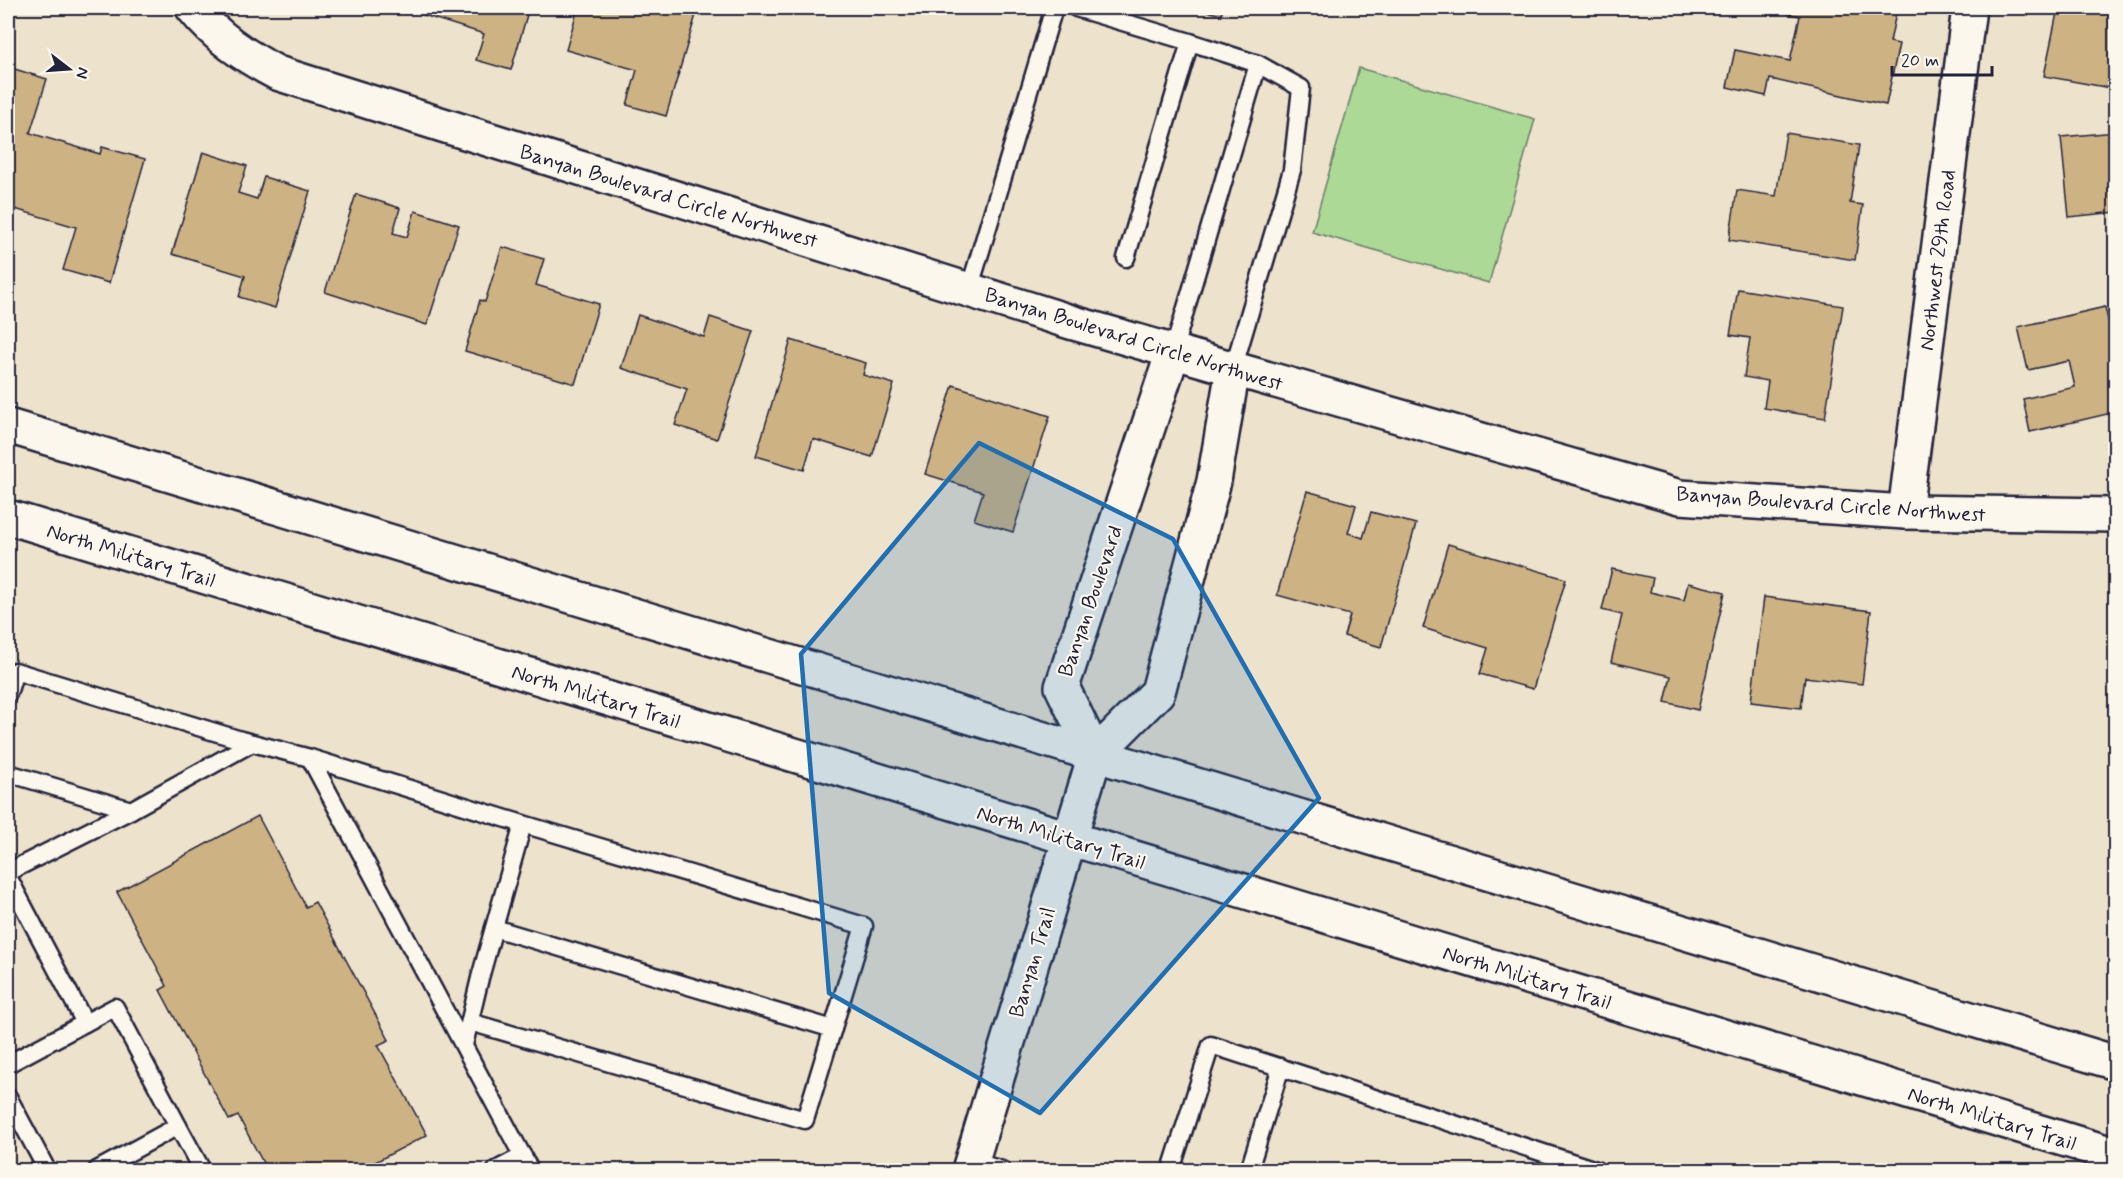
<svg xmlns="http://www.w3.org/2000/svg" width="2123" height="1178" viewBox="0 0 2123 1178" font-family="Mynerve,sans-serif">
<rect width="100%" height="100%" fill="#ede2cc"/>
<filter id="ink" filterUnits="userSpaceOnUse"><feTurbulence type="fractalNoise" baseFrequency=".0167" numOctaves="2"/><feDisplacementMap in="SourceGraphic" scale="12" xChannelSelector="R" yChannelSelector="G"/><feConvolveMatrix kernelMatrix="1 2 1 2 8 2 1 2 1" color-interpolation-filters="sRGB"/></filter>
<g filter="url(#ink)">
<!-- green -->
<path fill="#add997" stroke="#687e69" stroke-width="1.5" d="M1359 68 1535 119 1489 283 1312 232Z"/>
<!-- building -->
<g fill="#cdb283" stroke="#22223b" stroke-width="1.5">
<path d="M422 8H529L511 70 476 60 484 34 420 14Z"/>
<path d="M578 8H698L666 116 627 105 637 70 566 50Z"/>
<path d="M1196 8H1223L1221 15Z"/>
<path d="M1760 8H1897L1890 42 1899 44 1886 105 1770 79 1766 96 1727 87 1735 50 1790 61 1800 16Z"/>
<path d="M2058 8H2116V89L2044 76Z"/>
<path d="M8 67 47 79 30 133 100 154 102 147 145 159 109 283 63 270 76 227 8 207Z"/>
<path d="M2116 132V212L2069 217 2061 137Z"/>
<path d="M1786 133 1859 145 1850 203 1863 205 1855 260 1729 240 1737 190 1776 196Z"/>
<path d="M203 152 247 166 238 193 257 199 264 177 310 191 275 308 239 297 245 276 172 254Z"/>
<path d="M356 194 400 208 393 233 407 237 415 211 459 225 427 325 325 292Z"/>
<path d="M502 247 544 259 536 285 599 304 575 384 465 351 480 300 485 302Z"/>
<path d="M1738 289 1843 306 1825 418 1764 408 1768 381 1744 377 1750 338 1730 335Z"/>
<path d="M2105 307 2116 354V412L2030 432 2023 399 2075 387 2069 361 2028 370 2018 327Z"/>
<path d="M638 315 704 337 710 317 753 331 717 439 675 425 687 389 621 368Z"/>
<path d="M791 340 866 363 863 375 894 384 872 457 813 439 804 470 756 456Z"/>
<path d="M953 385 1050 416 1013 532 974 520 983 492 925 474Z"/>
<path d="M1307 491 1356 505 1348 533 1363 538 1371 512 1416 524 1381 647 1344 636 1350 615 1277 595Z"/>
<path d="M1448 544 1566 579 1533 689 1480 674 1488 648 1423 628Z"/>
<path d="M1612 569 1653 578 1650 592 1684 600 1688 583 1725 592 1698 710 1665 702 1671 676 1611 662 1622 615 1602 610Z"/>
<path d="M1764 597 1871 611 1862 684 1805 677 1801 708 1751 702Z"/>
<path d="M258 816 306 907 315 902 389 1040 378 1045 427 1135 360 1170H267L238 1116 229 1120 160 990 167 986 117 892Z"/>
</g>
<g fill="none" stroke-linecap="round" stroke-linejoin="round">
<!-- service casing -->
<g stroke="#22223b" stroke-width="21">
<g id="service">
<path d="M1076 8 1190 42 1126 258"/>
<path d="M1190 42 1258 64 1301 88 1292 170 1233 369"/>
<path d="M969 290 1054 8"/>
<path d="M1173 352 1258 64"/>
<path d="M8 694 15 671 241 740 310 758"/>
<path d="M8 773 131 810 252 743"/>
<path d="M8 872 131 810"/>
<path d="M8 877 85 1023 115 1007 178 1126"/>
<path d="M494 928 833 1029"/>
<path d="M470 1022 805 1120 864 926 523 824"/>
<path d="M464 1045 480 978 523 824 310 758 530 1170"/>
<path d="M8 1064 85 1023"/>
<path d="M8 1097 47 1170"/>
<path d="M972 1161 1002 1170"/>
<path d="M97 1170 178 1126 202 1170"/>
<path d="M496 1170 523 1156"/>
<path d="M1171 1170 1211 1045 1596 1170"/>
<path d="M1249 1170 1281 1067"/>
</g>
</g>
<!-- minor casing -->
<g stroke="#22223b" stroke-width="38">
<g id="minor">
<path d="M193 8C216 37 245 56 277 73L1074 323 1680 497 1905 512 2116 515"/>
<path d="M1905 512 1969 8"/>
<path d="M1095 755 1062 687 1173 352"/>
<path d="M969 1170 1095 755 1158 692 1214 481 1233 369"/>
</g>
</g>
<!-- secondary casing -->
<g stroke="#22223b" stroke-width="38">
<g id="secondary">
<path d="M8 426 2116 1063"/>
<path d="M8 517 2116 1155"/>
</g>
</g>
<!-- service -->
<use href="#service" stroke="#fbf7ec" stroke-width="16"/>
<!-- minor -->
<use href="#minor" stroke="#fbf7ec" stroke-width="33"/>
<!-- secondary -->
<use href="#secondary" stroke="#fbf7ec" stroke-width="33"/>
</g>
</g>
<!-- marked area -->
<path fill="#1f6fb2" fill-opacity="0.2" stroke="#1f6fb2" stroke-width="4.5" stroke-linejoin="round" d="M979 443 1173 539 1319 798 1040 1113 829 993 801 654Z"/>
<g text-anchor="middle" stroke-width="4.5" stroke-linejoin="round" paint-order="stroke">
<!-- street labels -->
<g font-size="21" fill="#22223b" stroke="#fbf7ec">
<text transform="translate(669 196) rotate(17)" y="7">Banyan Boulevard Circle Northwest</text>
<text transform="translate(1937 260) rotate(-83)" y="7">Northwest 29th Road</text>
<text transform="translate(1134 339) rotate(17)" y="7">Banyan Boulevard Circle Northwest</text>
<text transform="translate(1831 504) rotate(4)" y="7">Banyan Boulevard Circle Northwest</text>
<text transform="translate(131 555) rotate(17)" y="7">North Military Trail</text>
<text transform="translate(1090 601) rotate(-71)" y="7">Banyan Boulevard</text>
<text transform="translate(596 696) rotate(17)" y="7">North Military Trail</text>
<text transform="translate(1061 837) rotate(17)" y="7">North Military Trail</text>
<text transform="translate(1032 962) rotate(-73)" y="7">Banyan Trail</text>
<text transform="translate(1527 977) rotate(17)" y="7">North Military Trail</text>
<text transform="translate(1992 1118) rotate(17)" y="7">North Military Trail</text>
</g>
</g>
<!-- margin -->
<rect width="2123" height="1178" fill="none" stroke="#fbf7ec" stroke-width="30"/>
<rect x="15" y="15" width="2093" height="1148" fill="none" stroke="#22223b" stroke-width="2" filter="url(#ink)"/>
<!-- north arrow -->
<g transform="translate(69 69) rotate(107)" stroke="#fbf7ec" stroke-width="4.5" paint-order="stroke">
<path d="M0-4.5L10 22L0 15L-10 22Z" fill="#22223b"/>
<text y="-9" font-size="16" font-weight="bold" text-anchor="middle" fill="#22223b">N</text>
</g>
<!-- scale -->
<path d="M1892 66v9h100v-9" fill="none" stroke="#22223b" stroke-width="3"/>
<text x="1901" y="66" font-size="18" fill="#22223b" stroke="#fbf7ec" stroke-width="4.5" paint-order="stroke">20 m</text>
</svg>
